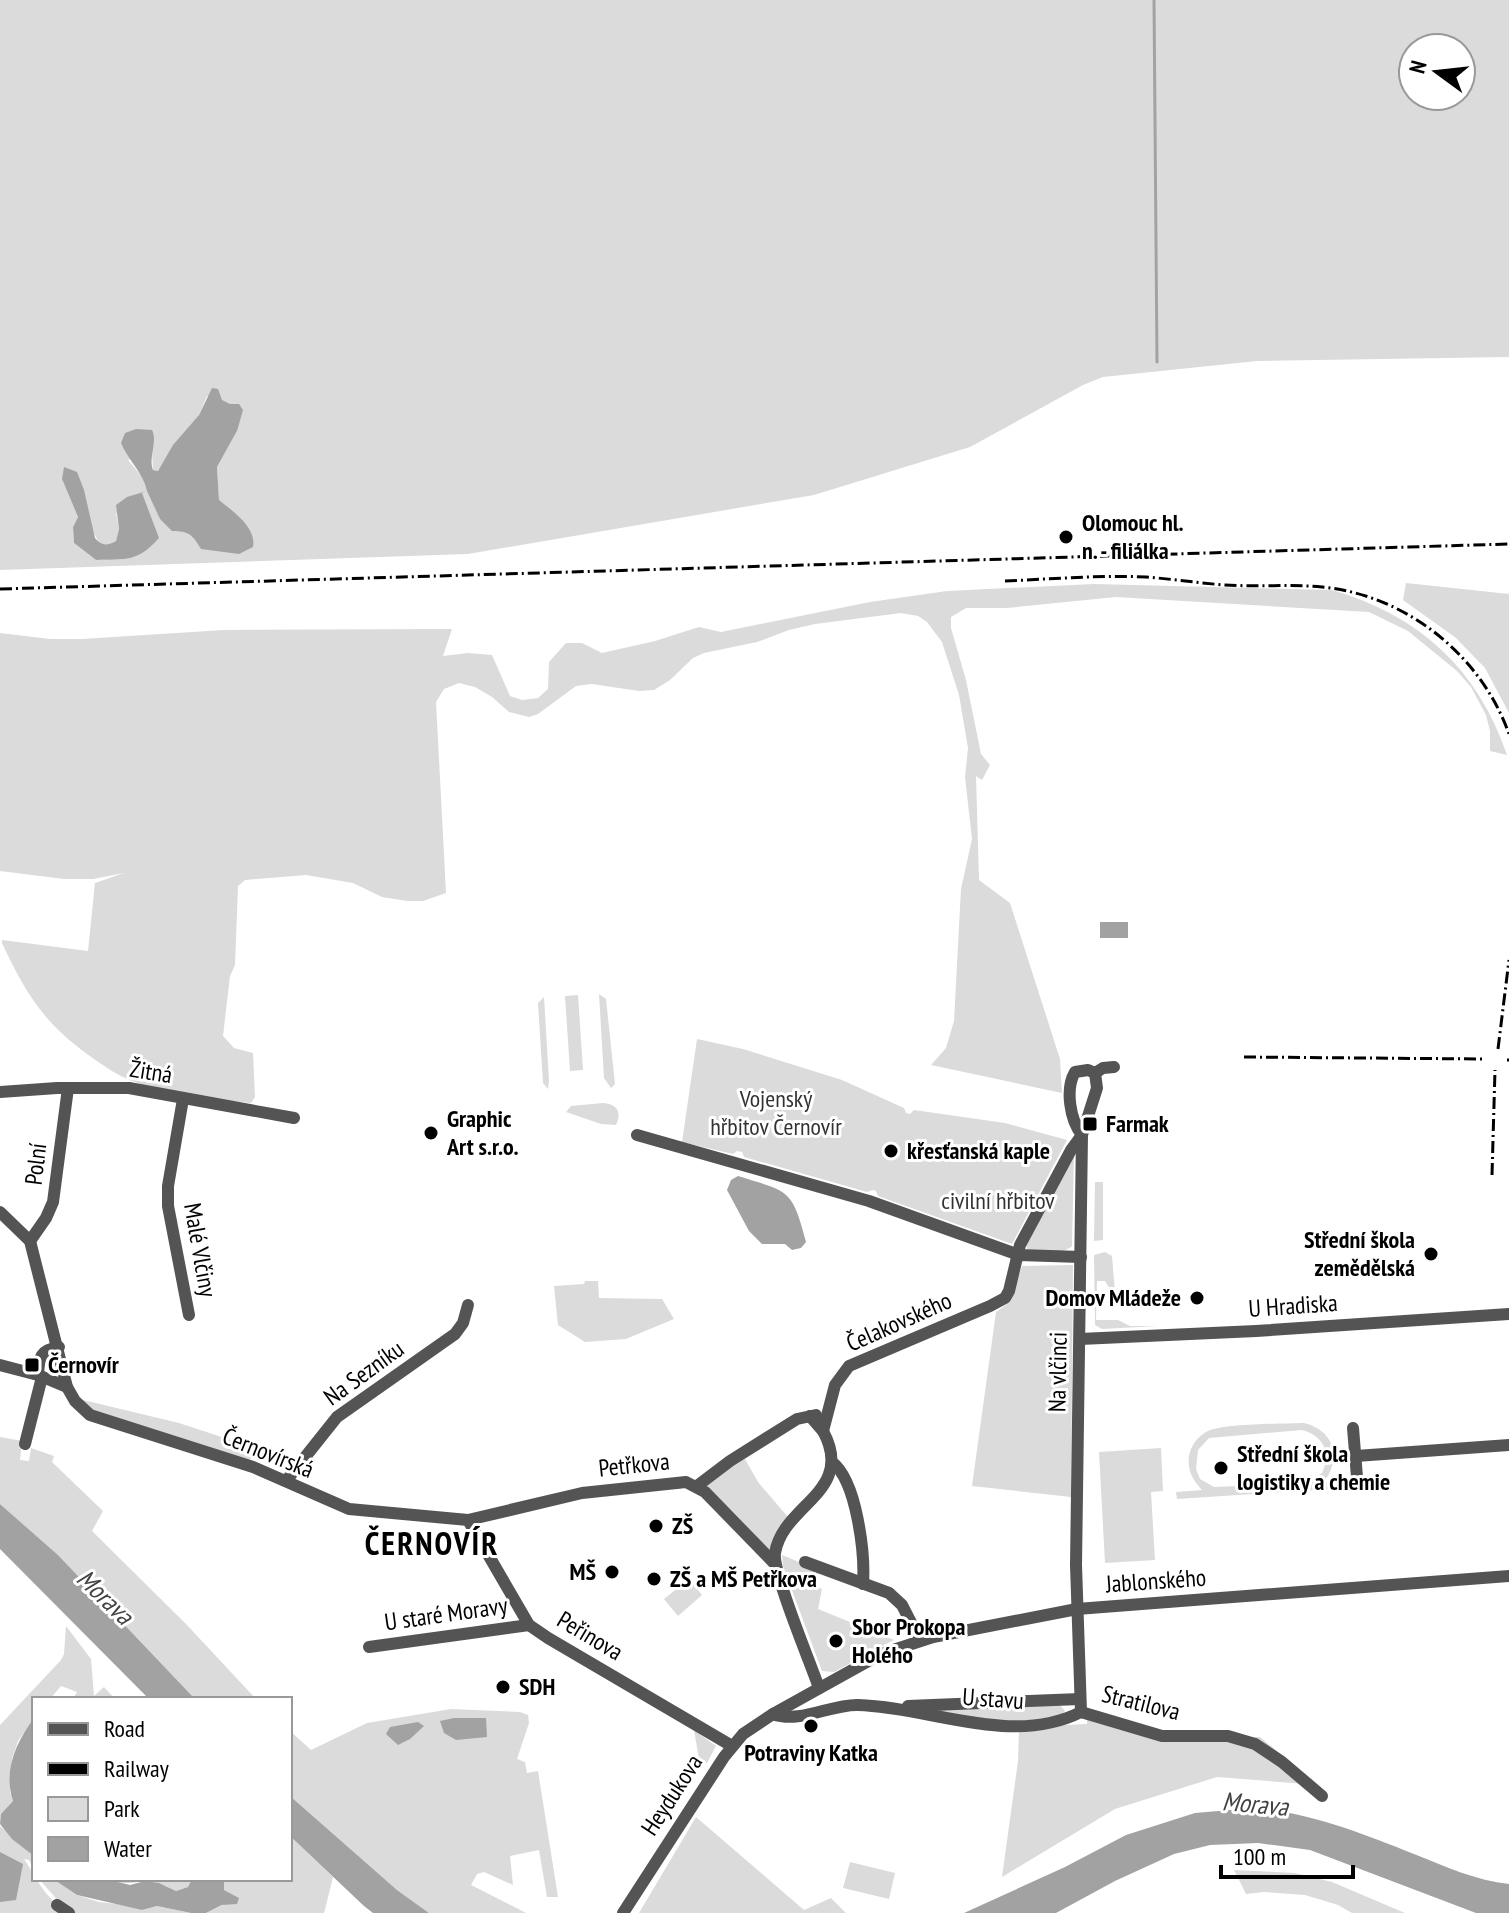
<svg xmlns="http://www.w3.org/2000/svg" width="1509" height="1913" viewBox="0 0 1509 1913" font-family="'PT Sans Narrow',sans-serif">
<rect width="100%" height="100%" fill="#fff"/>
<!-- green -->
<g fill="#dbdbdb" fill-rule="evenodd">
<path d="M0 0H1509V357L1257 361 1103 377 1083 385 970 447 814 495 468 554 0 570ZM1413 48H1461V96H1413ZM207 396 229 404 237 431 217 467 219 500 201 549 194 535 160 519 145 480 128 460 152 452 153 470 158 471 199 415ZM62 479 100 544 108 545 116 541 119 529 116 513 159 538C138 562 127 559 96 560L74 543 73 527 78 517Z"/>
<path d="M1406 583 1509 594V713L1485 668 1456 638 1403 600Z"/>
<path d="M1094 584 1332 590C1419 615 1478 669 1507 755L1490 751V731L1486 715 1471 687 1457 671 1408 631 1369 612 1116 597 1007 608H966L951 617V628L966 680 981 754 990 765 982 780 976 776 979 880 1010 903 1060 1059 1062 1093 931 1065 946 1048 954 1021 961 889 972 839 965 777 968 748 959 695 942 642 927 622 918 616 901 613 815 624 789 630 757 642 704 653 693 658 670 680 654 690 639 691 592 684 576 686 538 714 529 717 509 712 492 697 475 687 459 683 444 689 436 702 446 893 423 901H407L382 897 353 883 306 875 245 880 238 886 235 965 230 976 223 1036 234 1048 253 1053 255 1097 251 1103C213 1099 171 1096 135 1082 118 1076 102 1065 87 1054 43 1022 25 992 2 943V940L88 951 95 883 124 873 93 879H64L0 871V633L50 639H82L224 630 452 629 443 656 468 653 492 655 510 696 522 700 538 698 548 689 549 662 566 643H582L602 653 655 641 699 627 721 632 870 602 947 591Z"/>
<path d="M599 994 606 999 615 1084 611 1088 604 1078Z"/>
<path d="M578 995 583 1070 570 1071 565 996Z"/>
<path d="M544 997 549 1081 548 1089 543 1083 538 1003Z"/>
<path d="M697 1039 743 1049 842 1080 904 1108 906 1113 910 1114 914 1110 1005 1123 1067 1140 1012 1244 878 1196 876 1191 873 1190 867 1192 744 1157 742 1152 737 1151 733 1154 682 1142Z"/>
<path d="M603 1103C617 1104 622 1112 616 1125L601 1124 566 1112 571 1106Z"/>
<path d="M1074 1154 1072 1246C1062 1255 1039 1254 1027 1249L1026 1244Z"/>
<path d="M1095 1182H1103V1240L1094 1241Z"/>
<path d="M1105 1252 1112 1256 1115 1292H1112L1105 1281H1097L1096 1320H1118L1130 1326H1158L1102 1329 1095 1325 1094 1255Z"/>
<path d="M1073 1265 1071 1497 972 1486 996 1312 1010 1302 1022 1266Z"/>
<path d="M585 1281H598L599 1298 662 1299 674 1319 626 1339 585 1342 558 1325 554 1286 584 1284Z"/>
<path d="M79 1399 179 1423 255 1448 250 1460 92 1410Z"/>
<path d="M1304 1423C1334 1430 1342 1458 1324 1482H1331V1489L1177 1499 1176 1492 1202 1490C1193 1480 1187 1471 1189 1456 1191 1445 1198 1436 1208 1431 1226 1423 1282 1424 1304 1423ZM1302 1430C1323 1435 1332 1453 1322 1473L1305 1483 1214 1487 1200 1479 1196 1469 1198 1450 1209 1438Z"/>
<path d="M0 1437 22 1441 20 1460 29 1461 31 1448 54 1456 52 1462 103 1511 92 1531 186 1624 256 1699H195L58 1555 0 1504Z"/>
<path d="M1161 1448 1163 1491 1151 1492 1155 1560 1105 1563 1099 1452Z"/>
<path d="M745 1459 758 1482 788 1517 773 1538 769 1551 705 1486 722 1471Z"/>
<path d="M782 1555 819 1570 815 1586 822 1589 818 1609 894 1640 834 1672 822 1671 783 1566Z"/>
<path d="M689 1579 702 1595 678 1616 664 1599Z"/>
<path d="M66 1626 91 1659 94 1696 104 1687 115 1699H73L77 1692 61 1686 50 1699H34V1718L18 1741 12 1759 10 1792 13 1801 1 1814 0 1824V1725L61 1660 64 1654Z"/>
<path d="M1059 1704 1065 1711 1059 1719 980 1722 925 1708Z"/>
<path d="M451 1709 520 1712 528 1715 529 1723 517 1759 525 1762 527 1773 538 1771 558 1897H547L539 1850 510 1856 513 1885 484 1872 477 1874 471 1885 526 1913H429L397 1890 290 1796V1731L311 1750 367 1723Z"/>
<path d="M1087 1717 1165 1736 1260 1737 1318 1785 1217 1777 1115 1809 1002 1877 1018 1761 1019 1731 1022 1727 1087 1724Z"/>
<path d="M694 1730 716 1746 707 1763 704 1761 701 1771Z"/>
<path d="M696 1817 804 1910 831 1898 846 1913H639Z"/>
<path d="M0 1826 34 1856V1870L29 1860 24 1859C41 1884 41 1894 69 1913H0Z"/>
<path d="M290 1836 333 1877 324 1913H206L238 1898 224 1890V1881L229 1879H290Z"/>
<path d="M850 1862 895 1873 889 1899 843 1888Z"/>
<path d="M1234 1870 1295 1873 1332 1882 1405 1913H1352L1338 1905 1305 1895 1264 1892 1246 1894Z"/>
<path d="M39 1879H53L77 1895 99 1902 125 1905 142 1910 157 1906 191 1913H73L60 1903Z"/>
<path d="M105 1879H192L188 1887 176 1891C170 1888 163 1884 157 1883 137 1878 129 1889 105 1879Z"/>
</g>
<!-- water -->
<g fill="#a2a2a2">
<path d="M212 388 218 389 222 400 230 404H239L243 410 237 431 217 467 219 500C232 511 257 527 253 547L239 554 201 549C193 535 189 531 172 531L160 519 147 491 142 493 159 538C138 562 127 559 96 560L74 543 73 527 78 517 62 479 64 467 77 472 84 490 95 538C102 546 107 546 116 541L119 529 116 505 127 497 147 491C144 474 128 460 121 443L125 433 136 429 152 430C158 442 148 457 153 470L158 471 173 445 199 415Z"/>
<rect x="1100" y="922" width="28" height="16"/>
<path d="M738 1176C789 1192 792 1188 806 1242L801 1248 792 1250 785 1244H762L749 1231 727 1190 731 1180Z"/>
<path d="M0 1504 58 1555 195 1699H149L0 1549Z"/>
<path d="M34 1718V1856L12 1839 0 1824 1 1814 13 1801C3 1771 16 1742 34 1718Z"/>
<path d="M454 1718H486L487 1737 456 1740 444 1733 440 1721Z"/>
<path d="M418 1722 424 1726 410 1739 398 1745 386 1734 390 1727Z"/>
<path d="M290 1796 397 1890 429 1913H373L364 1906 290 1836Z"/>
<path d="M1254 1808C1311 1813 1361 1833 1414 1854 1444 1866 1477 1881 1509 1884V1913H1476L1310 1850 1258 1843 1210 1845 1174 1854 1115 1881 1056 1913H964L1065 1867 1126 1835 1195 1813Z"/>
<path d="M0 1852 23 1864 16 1900 0 1902Z"/>
<path d="M53 1879H105L130 1885 145 1881 159 1883 176 1891 188 1887 192 1879H229L224 1881V1890L239 1898 237 1904 222 1905 206 1913H191L157 1906 142 1910 77 1895Z"/>
</g>
<g fill="none" stroke-linecap="round" stroke-linejoin="round">
<!-- stream -->
<path stroke="#a2a2a2" stroke-width="3" d="M1154 0 1157 362"/>
<!-- minor -->
<g stroke="#545454" stroke-width="12">
<path d="M1095 1073 1103 1068 1114 1067"/>
<path d="M0 1092 57 1088H129L294 1118"/>
<path d="M183 1099 168 1186V1206L189 1315"/>
<path d="M637 1135 869 1201 1019 1255 1081 1257"/>
<path d="M0 1212 30 1241 67 1387 75 1401 90 1415 253 1467 349 1509 468 1520 582 1493 686 1482 705 1492 775 1564"/>
<path d="M30 1241 46 1218 53 1202 68 1088"/>
<path d="M1080 1339 1256 1331 1509 1314"/>
<path d="M0 1365 38 1375 67 1387"/>
<path d="M38 1375C39 1357 40 1350 59 1347"/>
<path d="M810 1416 823 1431 835 1385 849 1366 990 1306 1005 1298 1009 1291 1020 1245 1071 1150 1082 1135"/>
<path d="M1353 1428 1357 1477"/>
<path d="M25 1444 42 1377"/>
<path d="M1356 1456 1509 1445"/>
<path d="M832 1462C857 1481 865 1554 863 1584"/>
<path d="M286 1481 337 1417 455 1334 463 1323 468 1305"/>
<path d="M697 1486 730 1461 797 1419 816 1415"/>
<path d="M468 1520 529 1625 548 1638 732 1746"/>
<path d="M805 1562 889 1593 902 1605 920 1640"/>
<path d="M369 1647 529 1625"/>
<path d="M819 1688C811 1664 772 1572 775 1553 783 1504 856 1492 823 1431"/>
<path d="M908 1706 1080 1699"/>
<path d="M1081 1712 1076 1565 1082 1135 1097 1088 1095 1073 1088 1070 1075 1072C1065 1089 1070 1120 1082 1135"/>
<path d="M1081 1712 1162 1736H1228L1255 1744 1282 1762 1322 1796"/>
<path d="M773 1714C800 1724 831 1704 858 1705 931 1707 1011 1747 1081 1712"/>
<path d="M57 1905 69 1913"/>
<path d="M623 1913 724 1757 743 1734 773 1714 881 1654 933 1637 1077 1609 1509 1576"/>
</g>
<!-- rail -->
<g stroke="#000" stroke-width="3" stroke-dasharray="12 4 2 4" stroke-linecap="butt">
<path d="M1005 581C1052 579 1099 575 1146 577 1172 579 1198 583 1225 585 1257 587 1290 584 1322 587 1406 595 1481 655 1509 734"/>
<path d="M0 589 1509 544"/>
<path d="M1498 1049 1509 960"/>
<path d="M1244 1057 1485 1059"/>
<path d="M1507 1060H1509"/>
<path d="M1492 1175 1495 1070"/>
</g>
</g>
<!-- markers -->
<g fill="#000" stroke="#fff" stroke-width="3">
<circle cx="1066" cy="537" r="8"/>
<rect x="1082" y="1116" width="16" height="16" rx="4"/>
<circle cx="431" cy="1133" r="8"/>
<circle cx="891" cy="1151" r="8"/>
<circle cx="1431" cy="1254" r="8"/>
<circle cx="1197" cy="1298" r="8"/>
<rect x="24" y="1357" width="16" height="16" rx="4"/>
<circle cx="1221" cy="1468" r="8"/>
<circle cx="656" cy="1526" r="8"/>
<circle cx="612" cy="1572" r="8"/>
<circle cx="654" cy="1579" r="8"/>
<circle cx="836" cy="1641" r="8"/>
<circle cx="503" cy="1687" r="8"/>
<circle cx="811" cy="1726" r="8"/>
</g>
<g text-anchor="middle" stroke-width="6" stroke-linejoin="round" paint-order="stroke">
<!-- poi labels -->
<g font-size="24" font-weight="bold" fill="#000" stroke="#fff" text-anchor="start">
<text x="1082" y="531">Olomouc hl.<tspan x="1082" dy="28">n. - filiálka</tspan></text>
<text x="447" y="1127">Graphic<tspan x="447" dy="28">Art s.r.o.</tspan></text>
<text x="1106" y="1132">Farmak</text>
<text x="907" y="1159">křesťanská kaple</text>
<text x="1415" y="1248" text-anchor="end">Střední škola<tspan x="1415" dy="28">zemědělská</tspan></text>
<text x="1181" y="1306" text-anchor="end">Domov Mládeže</text>
<text x="48" y="1373">Černovír</text>
<text x="1237" y="1462">Střední škola<tspan x="1237" dy="28">logistiky a chemie</tspan></text>
<text x="672" y="1534">ZŠ</text>
<text x="596" y="1580" text-anchor="end">MŠ</text>
<text x="670" y="1587">ZŠ a MŠ Petřkova</text>
<text x="852" y="1635">Sbor Prokopa<tspan x="852" dy="28">Holého</tspan></text>
<text x="519" y="1695">SDH</text>
<text x="811" y="1761" text-anchor="middle">Potraviny Katka</text>
</g>
<!-- street labels -->
<g font-size="24" fill="#000" stroke="#fff">
<text transform="translate(151 1072) rotate(9)" y="8">Žitná</text>
<text transform="translate(36 1164) rotate(-83)" y="8">Polní</text>
<text transform="translate(200 1250) rotate(80)" y="8">Malé Vlčiny</text>
<text transform="translate(1293 1306) rotate(-4)" y="8">U Hradiska</text>
<text transform="translate(899 1322) rotate(-24)" y="8">Čelakovského</text>
<text transform="translate(1058 1372) rotate(-89)" y="8">Na vlčinci</text>
<text transform="translate(364 1373) rotate(-36)" y="8">Na Sezníku</text>
<text transform="translate(268 1453) rotate(22)" y="8">Černovírská</text>
<text transform="translate(634 1465) rotate(-6)" y="8">Petřkova</text>
<text transform="translate(1156 1581) rotate(-4)" y="8">Jablonského</text>
<text transform="translate(446 1614) rotate(-8)" y="8">U staré Moravy</text>
<text transform="translate(590 1636) rotate(31)" y="8">Peřinova</text>
<text transform="translate(993 1699) rotate(4)" y="8">U stavu</text>
<text transform="translate(1141 1703) rotate(14)" y="8">Stratilova</text>
<text transform="translate(672 1795) rotate(-57)" y="8">Heydukova</text>
</g>
<!-- park labels -->
<g font-size="24" fill="#323232" stroke="#fff">
<text x="776" y="1107">Vojenský<tspan x="776" dy="28">hřbitov Černovír</tspan></text>
<text x="998" y="1209">civilní hřbitov</text>
</g>
<!-- water labels -->
<g font-size="26" font-style="italic" fill="#434343" stroke="#fff">
<text transform="translate(105 1597) rotate(44)" y="9">Morava</text>
<text transform="translate(1255 1804) rotate(5)" y="9">Morava</text>
</g>
<!-- district labels -->
<g font-size="32" font-weight="bold" letter-spacing="2" fill="#000" stroke="#fff">
<text x="432" y="1555">ČERNOVÍR</text>
</g>
</g>
<!-- legend -->
<rect x="32" y="1697" width="260" height="184" fill="#ffffff" stroke="#999999" stroke-width="2"/>
<rect x="48" y="1723" width="40" height="12" fill="#545454" stroke="#999999" stroke-width="2"/>
<text x="104" y="1737" font-size="24" fill="#000000">Road</text>
<rect x="48" y="1763" width="40" height="12" fill="#000000" stroke="#999999" stroke-width="2"/>
<text x="104" y="1777" font-size="24" fill="#000000">Railway</text>
<rect x="48" y="1797" width="40" height="24" fill="#dbdbdb" stroke="#999999" stroke-width="2"/>
<text x="104" y="1817" font-size="24" fill="#000000">Park</text>
<rect x="48" y="1837" width="40" height="24" fill="#a2a2a2" stroke="#999999" stroke-width="2"/>
<text x="104" y="1857" font-size="24" fill="#000000">Water</text>
<!-- north arrow -->
<g transform="translate(1437 72) rotate(285)"><circle r="38" fill="#ffffff" stroke="#999999" stroke-width="2"/>
<path d="M0-6L14 30L0 20L-14 30Z" fill="#000000"/>
<text y="-12" font-size="22" font-weight="bold" text-anchor="middle" fill="#000000">N</text>
</g>
<!-- scale -->
<path d="M1221 1865v12h132v-12" fill="none" stroke="#000000" stroke-width="4"/>
<text x="1233" y="1865" font-size="24" fill="#000000" stroke="#ffffff" stroke-width="6" paint-order="stroke">100 m</text>
</svg>
